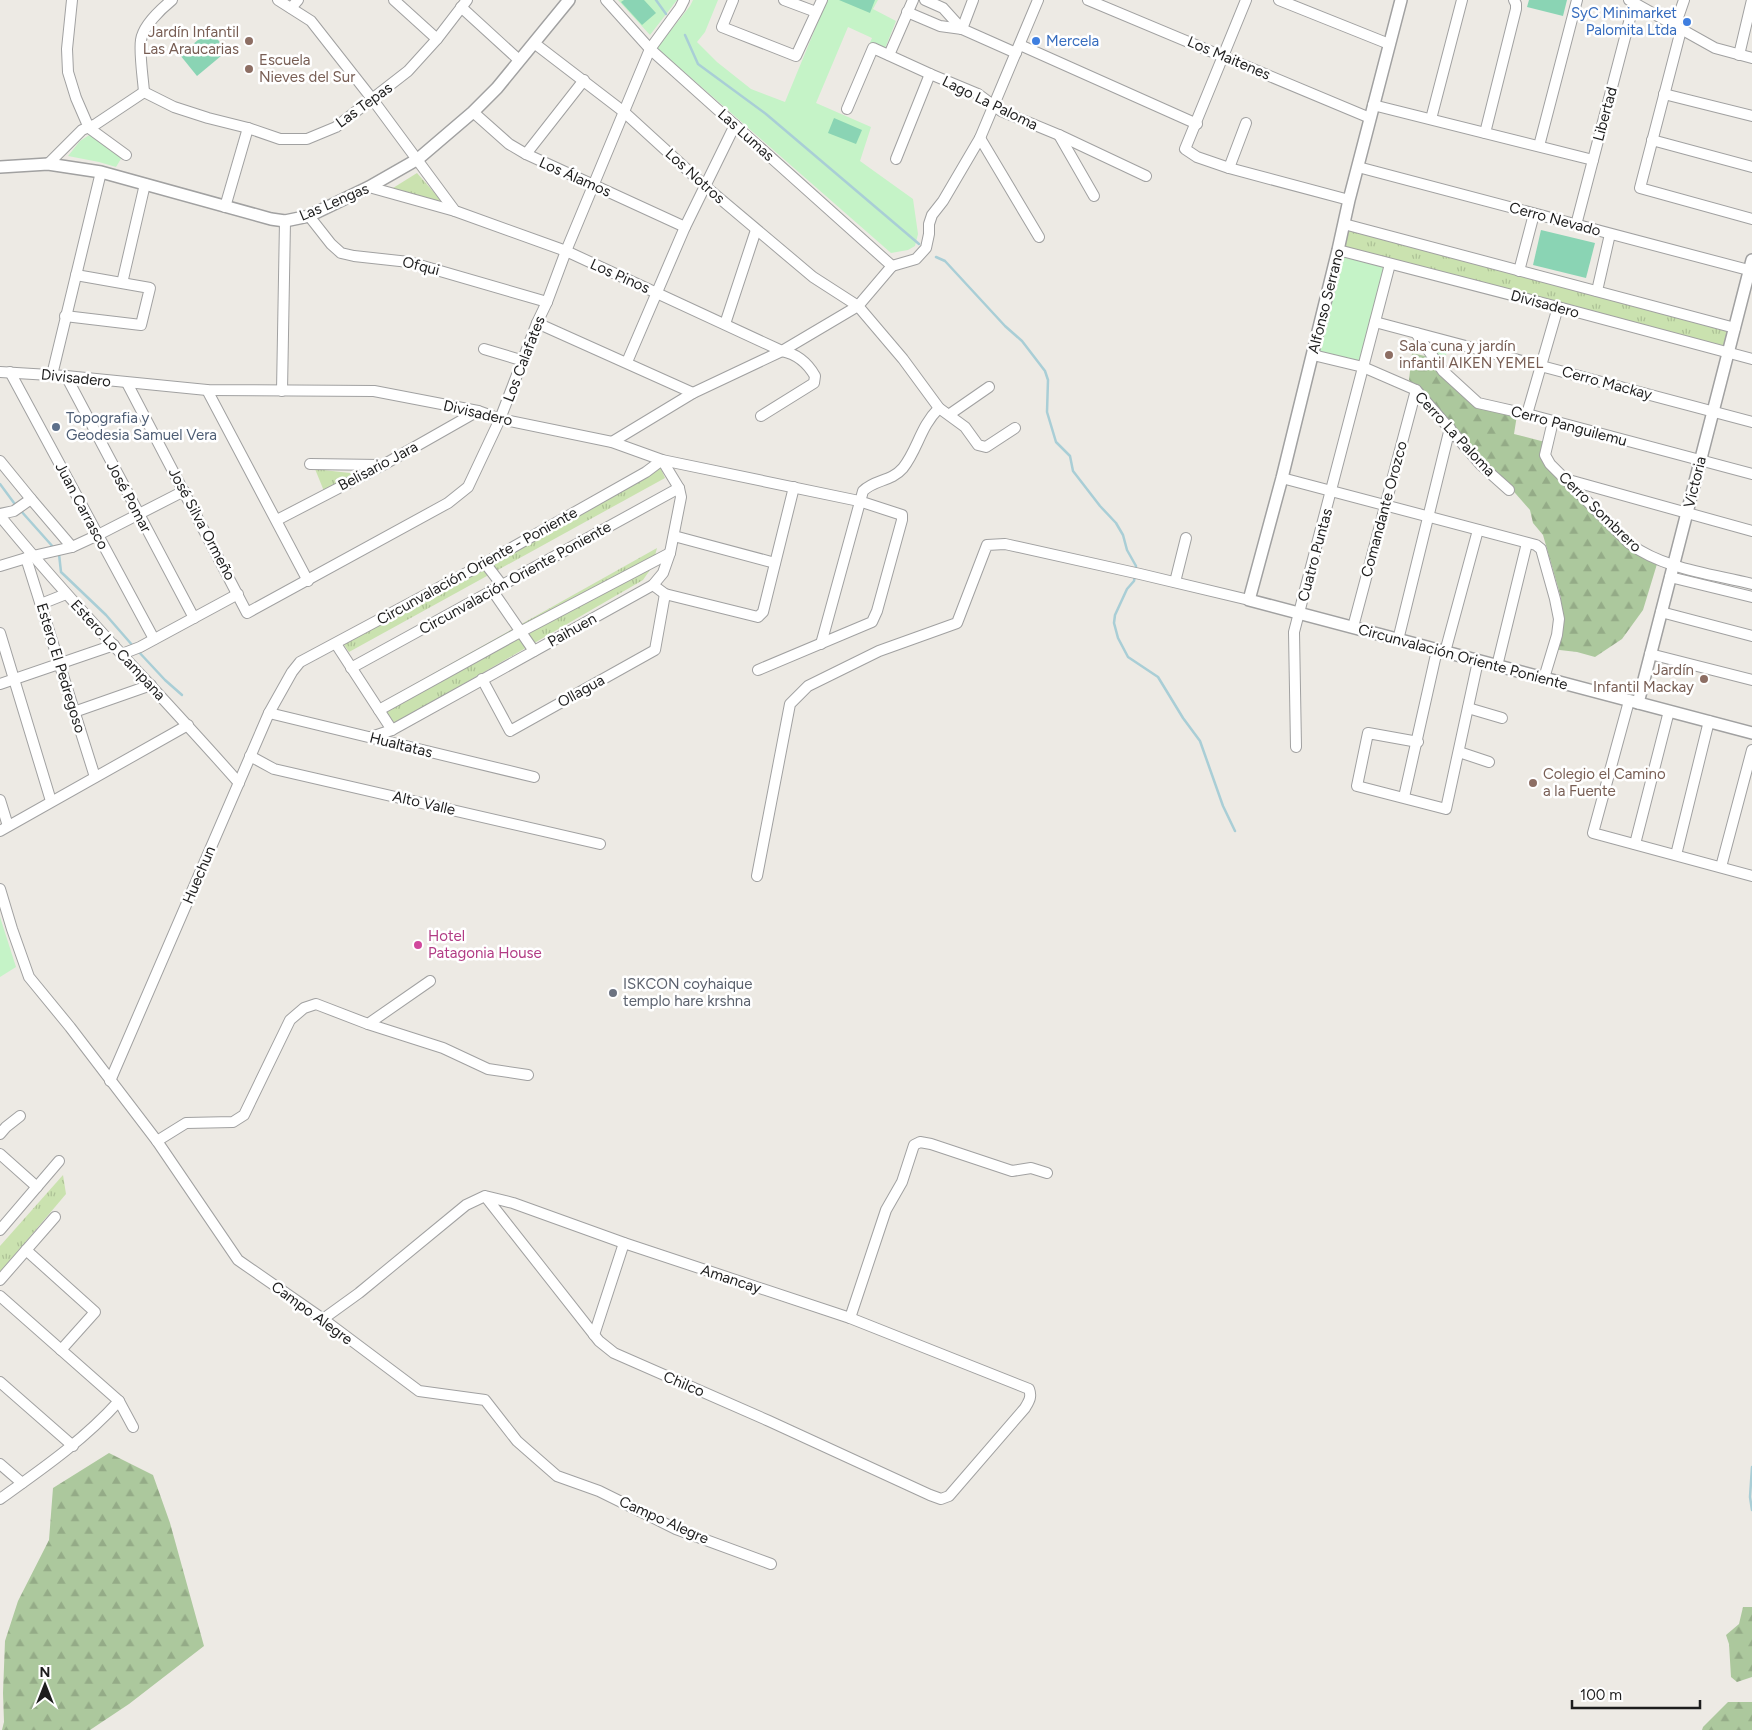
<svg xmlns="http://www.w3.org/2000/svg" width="1752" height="1730" viewBox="0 0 1752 1730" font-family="Figtree,sans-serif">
<defs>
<pattern id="grass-tufts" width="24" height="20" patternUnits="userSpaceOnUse" patternTransform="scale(1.25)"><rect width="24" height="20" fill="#cae2af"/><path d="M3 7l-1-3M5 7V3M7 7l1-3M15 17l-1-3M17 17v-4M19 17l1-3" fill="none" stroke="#adc196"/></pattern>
<pattern id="forest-firs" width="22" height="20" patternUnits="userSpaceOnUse" patternTransform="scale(1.25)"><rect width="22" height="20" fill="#acc89d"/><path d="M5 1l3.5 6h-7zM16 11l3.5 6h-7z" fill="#94ab87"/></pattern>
</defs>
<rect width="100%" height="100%" fill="#edeae4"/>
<!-- grass -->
<g fill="url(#grass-tufts)">
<path d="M417 173 446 206 393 188Z"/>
<path d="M1347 229 1731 329 1726 349 1342 247Z"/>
<path d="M659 464 665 478 349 652 340 639Z"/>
<path d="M315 469 367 475 326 496Z"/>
<path d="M657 548 652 567 643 580 389 727 377 705Z"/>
<path d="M63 1175 66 1194 0 1272V1246Z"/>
</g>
<!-- forest -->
<g fill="url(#forest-firs)">
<path d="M1412 353 1429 357 1475 404 1517 415 1514 434 1545 442 1543 456 1657 564 1643 610 1622 639 1595 657 1577 652 1551 649 1561 598 1543 535 1533 523 1530 510 1509 486 1477 458 1409 380Z"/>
<path d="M109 1453 153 1475 170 1523 204 1646 129 1704 90 1730H2L4 1722 3 1693 5 1641 18 1601 49 1540 53 1488Z"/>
<path d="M1743 1607H1752V1677L1737 1682 1731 1677 1729 1644 1726 1635 1739 1624Z"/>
<path d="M1728 1702H1752V1730H1702L1703 1727Z"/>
</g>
<!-- park -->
<g fill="#c5f3c7">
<path d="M618 0H677L650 35Z"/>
<path d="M693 0H718L705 32 697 42 717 62 751 89 785 102 827 0H878L873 9 896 21 884 51 869 45 872 38 848 27 816 103 871 127 860 161 913 199 918 234 915 246 908 250 891 253 657 48 690 6Z"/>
<path d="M91 134 122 157 116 167 99 162 68 156 80 141Z"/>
<path d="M1340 255 1386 267 1361 363 1318 351Z"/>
<path d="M1422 337 1449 343 1443 367Z"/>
<path d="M0 917 16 967 0 977Z"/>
</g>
<!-- pitch -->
<g fill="#8ad4b4">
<path d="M624 0H644L656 13 642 25 621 2Z"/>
<path d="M839 0H875L870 13Z"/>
<path d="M1529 0H1567L1563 16 1527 7Z"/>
<path d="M210 30 227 51 197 76 180 55Z"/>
<path d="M834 118 862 130 856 144 828 133Z"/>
<path d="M1541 230 1595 243 1586 278 1533 265Z"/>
</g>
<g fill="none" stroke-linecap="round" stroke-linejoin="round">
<!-- stream -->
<g stroke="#a9ced6" stroke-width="2.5">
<path d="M656 0 666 14"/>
<path d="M685 35 698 64 766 114 919 244"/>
<path d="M936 257 945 261 1005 326 1022 341 1045 371 1048 380 1047 412 1056 442 1070 456 1073 471 1100 506 1116 523 1123 535 1127 550 1136 566 1135 571"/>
<path d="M0 484 17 507"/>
<path d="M21 511 54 548"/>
<path d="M59 554 61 572 106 615 133 646"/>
<path d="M1135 576 1134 581 1127 589 1115 615 1114 623 1118 638 1128 657 1158 677 1183 718 1200 741 1223 806 1235 831"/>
<path d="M137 650 165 680 182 695"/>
<path d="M1752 1467 1750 1497 1752 1510"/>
</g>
<!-- minor casing -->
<g stroke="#a1a1a1" stroke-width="12">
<g id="minor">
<path d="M72 0 67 49 68 72 76 98 89 128 126 155"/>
<path d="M278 0 311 21 373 100 455 211 566 251 782 351C797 354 807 362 815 376L814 383 761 416"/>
<path d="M394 0 437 39"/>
<path d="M606 0 650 49 892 266"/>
<path d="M733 0 722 27 796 56 822 0"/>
<path d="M784 0 816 12"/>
<path d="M925 0 943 8 962 29 1016 53"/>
<path d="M1088 0 1370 118"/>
<path d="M1246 0 1185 149 1197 157 1229 168 1349 200"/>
<path d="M1279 0 1389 44"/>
<path d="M1629 0 1715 48 1752 58"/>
<path d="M461 7 519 60"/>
<path d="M291 8 298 0"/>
<path d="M907 12 940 26 962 29"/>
<path d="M1675 26 1684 0"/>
<path d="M962 29 973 0"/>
<path d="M1681 30 1640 188 1752 219"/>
<path d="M534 43 624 112 705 186 813 277 858 306 903 359 939 408 965 427 978 445 986 447 1015 428"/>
<path d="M1020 45 1197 124"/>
<path d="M889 55 913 0"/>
<path d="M1739 55 1752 0"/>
<path d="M144 92 174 107 208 118 248 128 280 139H307L336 127 408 71 437 39 467 0"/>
<path d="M144 92C143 78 139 53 141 40 143 26 161 9 172 0"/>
<path d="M1664 94 1752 116"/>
<path d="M1373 105 1593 160"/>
<path d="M847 109 873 48 930 74 978 94 1001 111 1059 135 1146 176"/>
<path d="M473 112 509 144 526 154 685 227"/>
<path d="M1431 119 1462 0"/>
<path d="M1485 133 1516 9V4L1514 0"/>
<path d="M1059 135 1094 196"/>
<path d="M980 138 1039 237"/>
<path d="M1652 140 1752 167"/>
<path d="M1539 146 1577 0"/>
<path d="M526 154 584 80"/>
<path d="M896 159 930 74"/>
<path d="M48 164 82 130 96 124 144 92"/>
<path d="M1358 167 1752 271"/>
<path d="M1229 168 1246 123"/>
<path d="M369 187 455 211"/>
<path d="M225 207 248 128"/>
<path d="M309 216 331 244 341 253 354 256 409 262 547 302"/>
<path d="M1344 224 1735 328"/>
<path d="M1576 225 1634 3"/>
<path d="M1338 250 1558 307 1752 359"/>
<path d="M892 266 916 259 926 248 929 234V224L932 215 943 201 980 138 1038 0"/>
<path d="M1519 271 1534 214"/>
<path d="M123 279 145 184"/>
<path d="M1597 291 1610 234"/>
<path d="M65 316 141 325 150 288 76 275"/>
<path d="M1375 322 1752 422"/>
<path d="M537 323 693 393"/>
<path d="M725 324 756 230"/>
<path d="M1416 333 1443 371 1478 403 1527 414 1752 474"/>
<path d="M484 349 524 361"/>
<path d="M1313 355 1363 367 1416 390 1481 465 1509 490"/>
<path d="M627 362 685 227 735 125"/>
<path d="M0 372 66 376 207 390 374 391 478 411 500 419 612 442 662 460 859 501 902 515V520L877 611 872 622 758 670"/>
<path d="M10 372 154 639"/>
<path d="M52 375 101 172"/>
<path d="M66 376 194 618"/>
<path d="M127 383 247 613 448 503 468 487 500 419 537 323 547 302 566 251 650 49 680 8 684 0"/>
<path d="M207 390 308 581"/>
<path d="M282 391 285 221"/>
<path d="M950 414 989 387"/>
<path d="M1527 414 1558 307"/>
<path d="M1553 421 1545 455 1550 464 1630 544C1664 569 1712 574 1752 584"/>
<path d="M612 442 693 393 782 351 858 306 892 266"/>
<path d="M0 461 31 499 14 511 0 514"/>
<path d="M310 464 379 465"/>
<path d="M1282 478 1536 545 1541 549 1555 599 1559 619 1557 635 1544 678"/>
<path d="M1565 479 1752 531"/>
<path d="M31 499 72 547"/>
<path d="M0 516C76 609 160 693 239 783"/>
<path d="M277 520 383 465 478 411"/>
<path d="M674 536 775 563"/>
<path d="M26 558 95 777"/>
<path d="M485 563 501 584"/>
<path d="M0 566 33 556 72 547 98 535 184 491"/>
<path d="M1670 577 1752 597"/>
<path d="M1175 582 1186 538"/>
<path d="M653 585 665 594 758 617 763 612 794 487"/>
<path d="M492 590 534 651"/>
<path d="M41 604 66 594"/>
<path d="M1661 612 1752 636"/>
<path d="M1353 627 1416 390"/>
<path d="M0 633 51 801"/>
<path d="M1398 640 1450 428"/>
<path d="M336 644 392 730"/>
<path d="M821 644 863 491C875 479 891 482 903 468 918 449 920 427 939 408"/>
<path d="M1445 652 1478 530"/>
<path d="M122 654 140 647 238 594"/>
<path d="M1650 654 1752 680"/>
<path d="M1497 666 1527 543"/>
<path d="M351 668 679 488"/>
<path d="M482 679 510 731 655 650 665 594"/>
<path d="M0 684 114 645"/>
<path d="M1629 701 1593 833 1752 876"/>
<path d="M1468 708 1502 718"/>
<path d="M379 710 520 632 670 553"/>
<path d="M74 712 151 685"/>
<path d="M269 713 534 777"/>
<path d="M1418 742 1368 733 1357 786 1446 809 1478 661"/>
<path d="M1296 747 1294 632 1390 264"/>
<path d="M1459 752 1489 762"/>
<path d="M250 756 274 769 600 844"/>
<path d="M1404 797 1437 650"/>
<path d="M0 800 8 826"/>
<path d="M0 831 188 725"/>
<path d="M1635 844 1669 711"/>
<path d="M1676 855 1709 721"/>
<path d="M1721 867 1752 750"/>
<path d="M757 876 790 704 808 686 879 651 957 623 987 545 1005 544 1140 574 1249 600"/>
<path d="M0 889 12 929 29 977 70 1027 157 1141 238 1260 323 1319 419 1391 485 1400 517 1441 557 1476 599 1491 676 1529 771 1564"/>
<path d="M368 1024 443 1048 488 1069 528 1075"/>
<path d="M110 1081 269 713 292 672 300 662 485 563 646 472 662 460 679 488 681 497 670 553 663 573 653 585 392 730 371 737"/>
<path d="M0 1134 6 1127 20 1116"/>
<path d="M157 1141 186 1123 233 1122 244 1115 290 1020 304 1008 316 1004 368 1024 430 981"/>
<path d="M0 1154 37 1187"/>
<path d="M0 1230 59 1161"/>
<path d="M26 1250 95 1312 61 1350"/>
<path d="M0 1280 55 1217"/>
<path d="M0 1296 119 1401 133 1427"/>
<path d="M850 1318 886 1210 902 1182 914 1145 920 1142 931 1144 1012 1171 1031 1168 1047 1173"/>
<path d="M323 1319 359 1293 466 1205 485 1196 513 1203 624 1243 850 1318 1029 1389C1032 1397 1029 1401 1025 1408L949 1496 941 1499 930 1495 769 1421 614 1353 599 1341 485 1196"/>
<path d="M594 1335 624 1243"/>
<path d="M0 1382 73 1446"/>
<path d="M0 1464 22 1483"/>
<path d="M0 1499C42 1469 84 1440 119 1401"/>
</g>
</g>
<!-- tertiary casing -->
<g stroke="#a1a1a1" stroke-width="14">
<g id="tertiary">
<path d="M1401 0 1349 200 1338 250 1282 478 1249 600 1752 733"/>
<path d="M0 167 48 164 101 172 271 219 285 221 309 216 369 187 418 159 473 112 497 88 569 0"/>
<path d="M1638 703 1752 260"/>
</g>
</g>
<!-- minor -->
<use href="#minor" stroke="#fff" stroke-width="10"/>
<!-- tertiary -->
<use href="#tertiary" stroke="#fff" stroke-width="11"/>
</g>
<!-- markers -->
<g fill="#3f7fe0" stroke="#fff" stroke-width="2">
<circle cx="1687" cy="22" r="5"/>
<circle cx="1036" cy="41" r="5"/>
</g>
<g fill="#8d6e63" stroke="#fff" stroke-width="2">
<circle cx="249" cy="41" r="5"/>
<circle cx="249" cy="69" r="5"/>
<circle cx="1389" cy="355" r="5"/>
<circle cx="1704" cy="679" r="5"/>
<circle cx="1533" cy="783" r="5"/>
</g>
<circle fill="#5c6f8a" stroke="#fff" stroke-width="2" cx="56" cy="427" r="5"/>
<circle fill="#d1479c" stroke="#fff" stroke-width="2" cx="418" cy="945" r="5"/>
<circle fill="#6b7280" stroke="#fff" stroke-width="2" cx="613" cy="993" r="5"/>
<g text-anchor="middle" stroke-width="5" stroke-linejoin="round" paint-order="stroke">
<!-- shop labels -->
<g font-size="15" fill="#366cbe" stroke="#fff" text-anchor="end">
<text x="1677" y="18">SyC Minimarket<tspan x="1677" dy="17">Palomita Ltda</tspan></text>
<text x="1046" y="46" text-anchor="start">Mercela</text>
</g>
<!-- education labels -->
<g font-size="15" fill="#785e54" stroke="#fff" text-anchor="start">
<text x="239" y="37" text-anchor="end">Jardín Infantil<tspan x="239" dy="17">Las Araucarias</tspan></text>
<text x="259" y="65">Escuela<tspan x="259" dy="17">Nieves del Sur</tspan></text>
<text x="1399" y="351">Sala cuna y jardín<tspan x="1399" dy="17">infantil AIKEN YEMEL</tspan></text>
<text x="1694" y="675" text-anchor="end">Jardín<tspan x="1694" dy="17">Infantil Mackay</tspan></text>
<text x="1543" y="779">Colegio el Camino<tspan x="1543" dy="17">a la Fuente</tspan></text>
</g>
<!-- street labels -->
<g font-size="15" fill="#1d1d1d" stroke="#fff">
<text transform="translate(1229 58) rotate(23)" y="5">Los Maitenes</text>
<text transform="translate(990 103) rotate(26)" y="5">Lago La Paloma</text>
<text transform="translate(364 105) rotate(-36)" y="5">Las Tepas</text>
<text transform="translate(1605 114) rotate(-75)" y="5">Libertad</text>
<text transform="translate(746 135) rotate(42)" y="5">Las Lumas</text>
<text transform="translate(695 176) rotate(42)" y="5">Los Notros</text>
<text transform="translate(575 177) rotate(24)" y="5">Los Álamos</text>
<text transform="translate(334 202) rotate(-23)" y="5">Las Lengas</text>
<text transform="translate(1555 219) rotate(15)" y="5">Cerro Nevado</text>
<text transform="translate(421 266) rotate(14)" y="5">Ofqui</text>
<text transform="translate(620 276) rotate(24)" y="5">Los Pinos</text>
<text transform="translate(1326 301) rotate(-76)" y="5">Alfonso Serrano</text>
<text transform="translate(1545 304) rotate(15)" y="5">Divisadero</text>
<text transform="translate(524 359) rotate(-69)" y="5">Los Calafates</text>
<text transform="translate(76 378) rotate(6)" y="5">Divisadero</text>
<text transform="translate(1607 383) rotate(15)" y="5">Cerro Mackay</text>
<text transform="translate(478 413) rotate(13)" y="5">Divisadero</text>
<text transform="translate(1569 426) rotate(15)" y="5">Cerro Panguilemu</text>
<text transform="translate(1455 434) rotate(47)" y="5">Cerro La Paloma</text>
<text transform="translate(378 466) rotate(-28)" y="5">Belisario Jara</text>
<text transform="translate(1695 482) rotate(-76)" y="5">Victoria</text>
<text transform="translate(129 497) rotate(62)" y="5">José Pomar</text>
<text transform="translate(82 506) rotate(62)" y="5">Juan Carrasco</text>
<text transform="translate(1384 509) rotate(-75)" y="5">Comandante Orozco</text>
<text transform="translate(1600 512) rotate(44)" y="5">Cerro Sombrero</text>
<text transform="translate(202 524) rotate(62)" y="5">José Silva Ormeño</text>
<text transform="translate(1315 555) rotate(-75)" y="5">Cuatro Puntas</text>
<text transform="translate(477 566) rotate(-29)" y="5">Circunvalación Oriente - Poniente</text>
<text transform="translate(515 578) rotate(-29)" y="5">Circunvalación Oriente Poniente</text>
<text transform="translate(572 630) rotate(-29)" y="5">Paihuen</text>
<text transform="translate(118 650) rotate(47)" y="5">Estero Lo Campana</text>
<text transform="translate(1463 657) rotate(15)" y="5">Circunvalación Oriente Poniente</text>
<text transform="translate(61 668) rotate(73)" y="5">Estero El Pedregoso</text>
<text transform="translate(581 691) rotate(-29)" y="5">Ollagua</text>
<text transform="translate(401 745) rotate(14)" y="5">Hualtatas</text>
<text transform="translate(424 803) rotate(13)" y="5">Alto Valle</text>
<text transform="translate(199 875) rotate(-67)" y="5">Huechun</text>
<text transform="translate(731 1279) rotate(18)" y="5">Amancay</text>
<text transform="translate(312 1313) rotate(36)" y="5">Campo Alegre</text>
<text transform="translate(684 1384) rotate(23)" y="5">Chilco</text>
<text transform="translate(664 1520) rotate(24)" y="5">Campo Alegre</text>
</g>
<!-- service labels -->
<g font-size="15" fill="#4e5e75" stroke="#fff" text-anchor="start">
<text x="66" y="423">Topografia y<tspan x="66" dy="17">Geodesia Samuel Vera</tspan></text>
</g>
<!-- hotel labels -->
<g font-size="15" fill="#b23c85" stroke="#fff" text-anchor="start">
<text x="428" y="941">Hotel<tspan x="428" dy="17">Patagonia House</tspan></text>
</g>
<!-- worship labels -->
<g font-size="15" fill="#5b616d" stroke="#fff" text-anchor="start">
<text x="623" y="989">ISKCON coyhaique<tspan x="623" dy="17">templo hare krshna</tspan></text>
</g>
</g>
<!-- north arrow -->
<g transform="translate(45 1685)" stroke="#ffffff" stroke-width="4" paint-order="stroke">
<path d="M0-4L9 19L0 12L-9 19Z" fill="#1d1d1d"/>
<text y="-8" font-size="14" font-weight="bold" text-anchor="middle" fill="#1d1d1d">N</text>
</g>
<!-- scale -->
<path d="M1572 1700v8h128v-8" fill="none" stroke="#1d1d1d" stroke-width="2.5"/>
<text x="1580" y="1700" font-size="15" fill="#1d1d1d" stroke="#ffffff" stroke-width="4" paint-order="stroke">100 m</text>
</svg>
